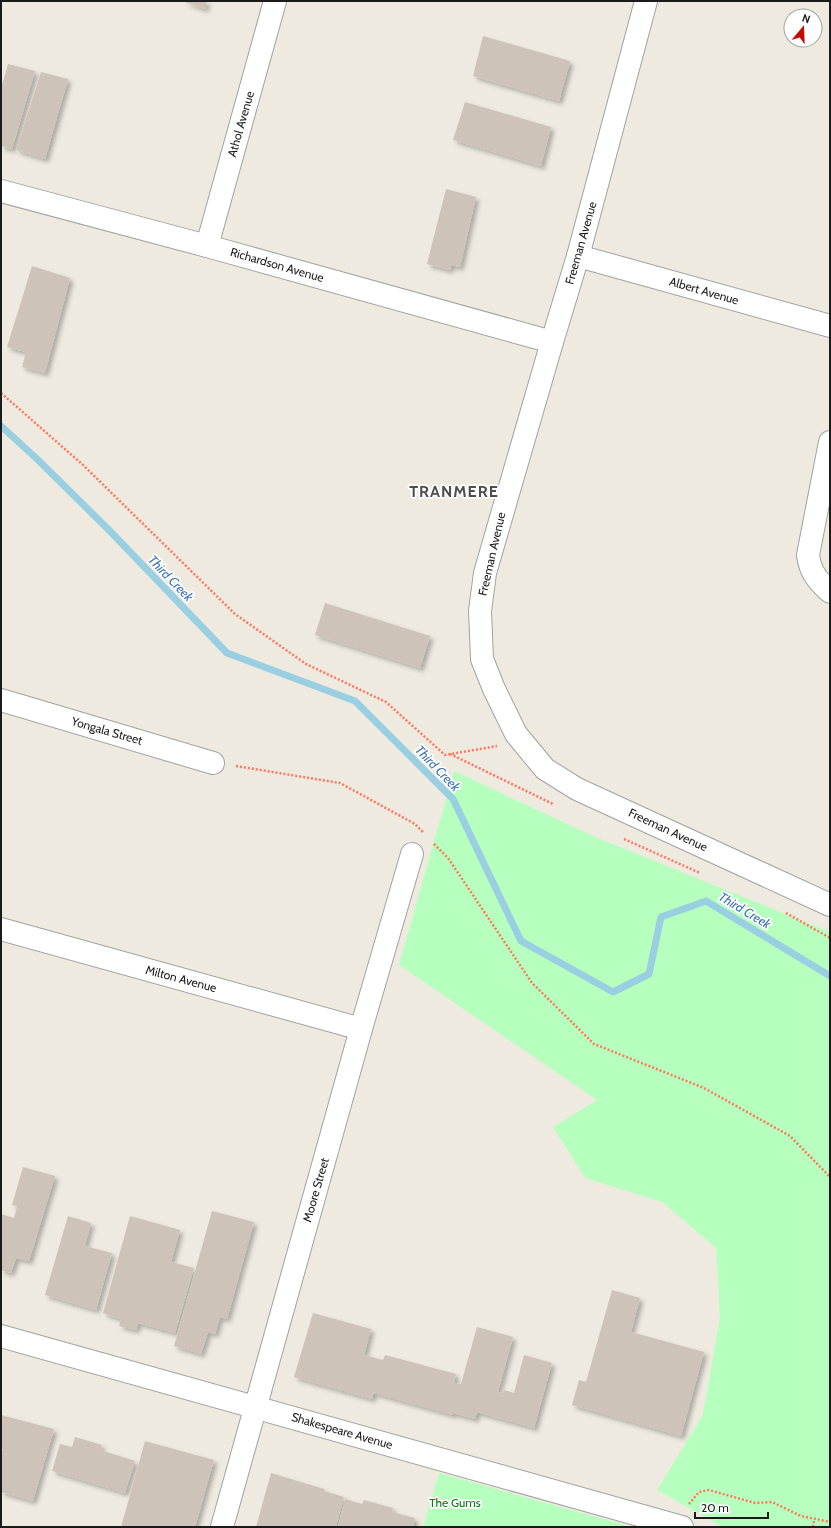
<svg xmlns="http://www.w3.org/2000/svg" width="831" height="1528" viewBox="0 0 831 1528" font-family="Cabin,sans-serif">
<defs>
<filter id="shadow"><feDropShadow dx="3.5" dy="3.5" stdDeviation="2" flood-color="#0004"/></filter>
</defs>
<rect width="100%" height="100%" fill="#eeeadf"/>
<!-- park -->
<g fill="#b6ffbe">
<path d="M454 771 593 836 830 932V1527H723L657 1490 703 1415 720 1316 716 1248 662 1202 585 1178 553 1127 597 1100 399 965Z"/>
<path d="M439 1473 632 1527H423Z"/>
</g>
<g fill="none" stroke-linecap="round" stroke-linejoin="round">
<!-- stream -->
<path stroke="#9acee1" stroke-width="7" d="M1 426 36 458 109 530 227 653 355 701 453 799 521 941 613 992 649 974 661 917 706 901 830 976"/>
</g>
<!-- building -->
<g fill="#cec3b8" filter="url(#shadow)">
<path d="M182 1H207L205 9Z"/>
<path d="M483 36 570 61 559 101 473 76Z"/>
<path d="M8 64 35 71 12 149 1 146V89Z"/>
<path d="M41 72 68 79 45 159 16 150Z"/>
<path d="M465 102 551 127 541 166 453 140Z"/>
<path d="M446 189 476 197 460 267 451 265 450 270 427 264Z"/>
<path d="M32 266 70 278 45 373 22 367 26 352 7 347Z"/>
<path d="M325 603 430 636 420 668 315 635Z"/>
<path d="M23 1167 55 1176 29 1261 16 1258 11 1273 1 1270V1214L14 1218 17 1206 12 1205Z"/>
<path d="M212 1211 254 1222 227 1319 220 1317 215 1334 208 1332 201 1354 174 1346Z"/>
<path d="M68 1216 91 1223 85 1246 112 1253 96 1310 45 1295Z"/>
<path d="M130 1216 180 1230 171 1262 194 1268 175 1333 138 1323 136 1330 119 1326 121 1319 103 1313Z"/>
<path d="M612 1290 640 1298 631 1332 704 1352 681 1436 572 1405 579 1380 586 1382Z"/>
<path d="M313 1313 371 1329 364 1355 383 1360 385 1355 456 1374 454 1383 461 1384 477 1327 513 1337 498 1392 503 1393 504 1390 514 1393 524 1355 552 1363 534 1428 477 1412 475 1419 453 1413V1415L374 1393 375 1387 372 1399 294 1377Z"/>
<path d="M1 1415 54 1429 33 1501 1 1492V1455L3 1449H1Z"/>
<path d="M75 1437 102 1445 100 1450 135 1461 125 1493 52 1471 60 1444 72 1447Z"/>
<path d="M145 1441 214 1460 195 1527H121Z"/>
<path d="M271 1473 324 1489V1491L344 1497 336 1527H256Z"/>
<path d="M345 1499 362 1504 364 1500 393 1508 392 1512 415 1518 413 1527H338Z"/>
</g>
<g fill="none" stroke-linecap="round" stroke-linejoin="round">
<!-- street casing -->
<g stroke="#a2a2a2" stroke-width="24">
<g id="street">
<path d="M646 1 578 256 552 342 485 573 480 611 482 659 494 689 516 734 545 769 577 789 830 905"/>
<path d="M1 191 207 246 552 342"/>
<path d="M207 246 275 1"/>
<path d="M578 256 830 326"/>
<path d="M830 442 808 555C810 572 818 581 830 592"/>
<path d="M1 700 213 763"/>
<path d="M1 929 361 1029"/>
<path d="M1 1336 682 1527"/>
<path d="M222 1527 361 1029 412 854"/>
</g>
</g>
<!-- path -->
<g stroke="#ff765f" stroke-width="2.5" stroke-dasharray="2 2" stroke-linecap="butt">
<path d="M1 393 82 464 235 614 306 664 386 702 445 755 497 746"/>
<path d="M450 754 553 804"/>
<path d="M236 766 340 783 415 824 424 833"/>
<path d="M624 839 700 873"/>
<path d="M434 844 448 858 532 983 594 1044 704 1088 790 1136 830 1177"/>
<path d="M786 913 830 938"/>
<path d="M689 1504 699 1492 709 1490 755 1503 772 1502 801 1516 830 1522"/>
<path d="M813 1527 814 1520"/>
</g>
<!-- street -->
<use href="#street" stroke="#fff" stroke-width="22"/>
</g>
<g text-anchor="middle" stroke-width="3.5" stroke-linejoin="round" paint-order="stroke">
<!-- street labels -->
<g font-size="12" fill="#1b1b1b" stroke="#fff">
<text transform="translate(241 124) rotate(-74)" y="4">Athol Avenue</text>
<text transform="translate(581 243) rotate(-74)" y="4">Freeman Avenue</text>
<text transform="translate(277 265) rotate(16)" y="4">Richardson Avenue</text>
<text transform="translate(704 291) rotate(16)" y="4">Albert Avenue</text>
<text transform="translate(492 554) rotate(-77)" y="4">Freeman Avenue</text>
<text transform="translate(107 731) rotate(16)" y="4">Yongala Street</text>
<text transform="translate(668 830) rotate(25)" y="4">Freeman Avenue</text>
<text transform="translate(181 979) rotate(15)" y="4">Milton Avenue</text>
<text transform="translate(316 1190) rotate(-74)" y="4">Moore Street</text>
<text transform="translate(342 1431) rotate(16)" y="4">Shakespeare Avenue</text>
</g>
<!-- park labels -->
<g font-size="12" fill="#008210" stroke="#fff">
<text x="455" y="1507">The Gums</text>
</g>
<!-- water labels -->
<g font-size="13" font-style="italic" fill="#3f75b3" stroke="#fff">
<text transform="translate(171 578) rotate(46)" y="5">Third Creek</text>
<text transform="translate(438 768) rotate(46)" y="5">Third Creek</text>
<text transform="translate(745 910) rotate(31)" y="5">Third Creek</text>
</g>
<!-- district labels -->
<g font-size="16" font-weight="bold" letter-spacing="1" fill="#4e4e4e" stroke="#fff">
<text x="454" y="497">TRANMERE</text>
</g>
</g>
<!-- border -->
<rect width="831" height="1528" fill="none" stroke="#1b1b1b" stroke-width="4"/>
<!-- north arrow -->
<g transform="translate(803 28) rotate(19)"><circle r="19" fill="#ffffff" stroke="#a4a4a4"/>
<path d="M0-3L7 15L0 10L-7 15Z" fill="#c60800"/>
<text y="-6" font-size="11" font-weight="bold" text-anchor="middle" fill="#1b1b1b">N</text>
</g>
<!-- scale -->
<path d="M695 1512v6h73v-6" fill="none" stroke="#1b1b1b" stroke-width="2"/>
<text x="701" y="1512" font-size="12" fill="#1b1b1b" stroke="#ffffff" stroke-width="3" paint-order="stroke">20 m</text>
</svg>
